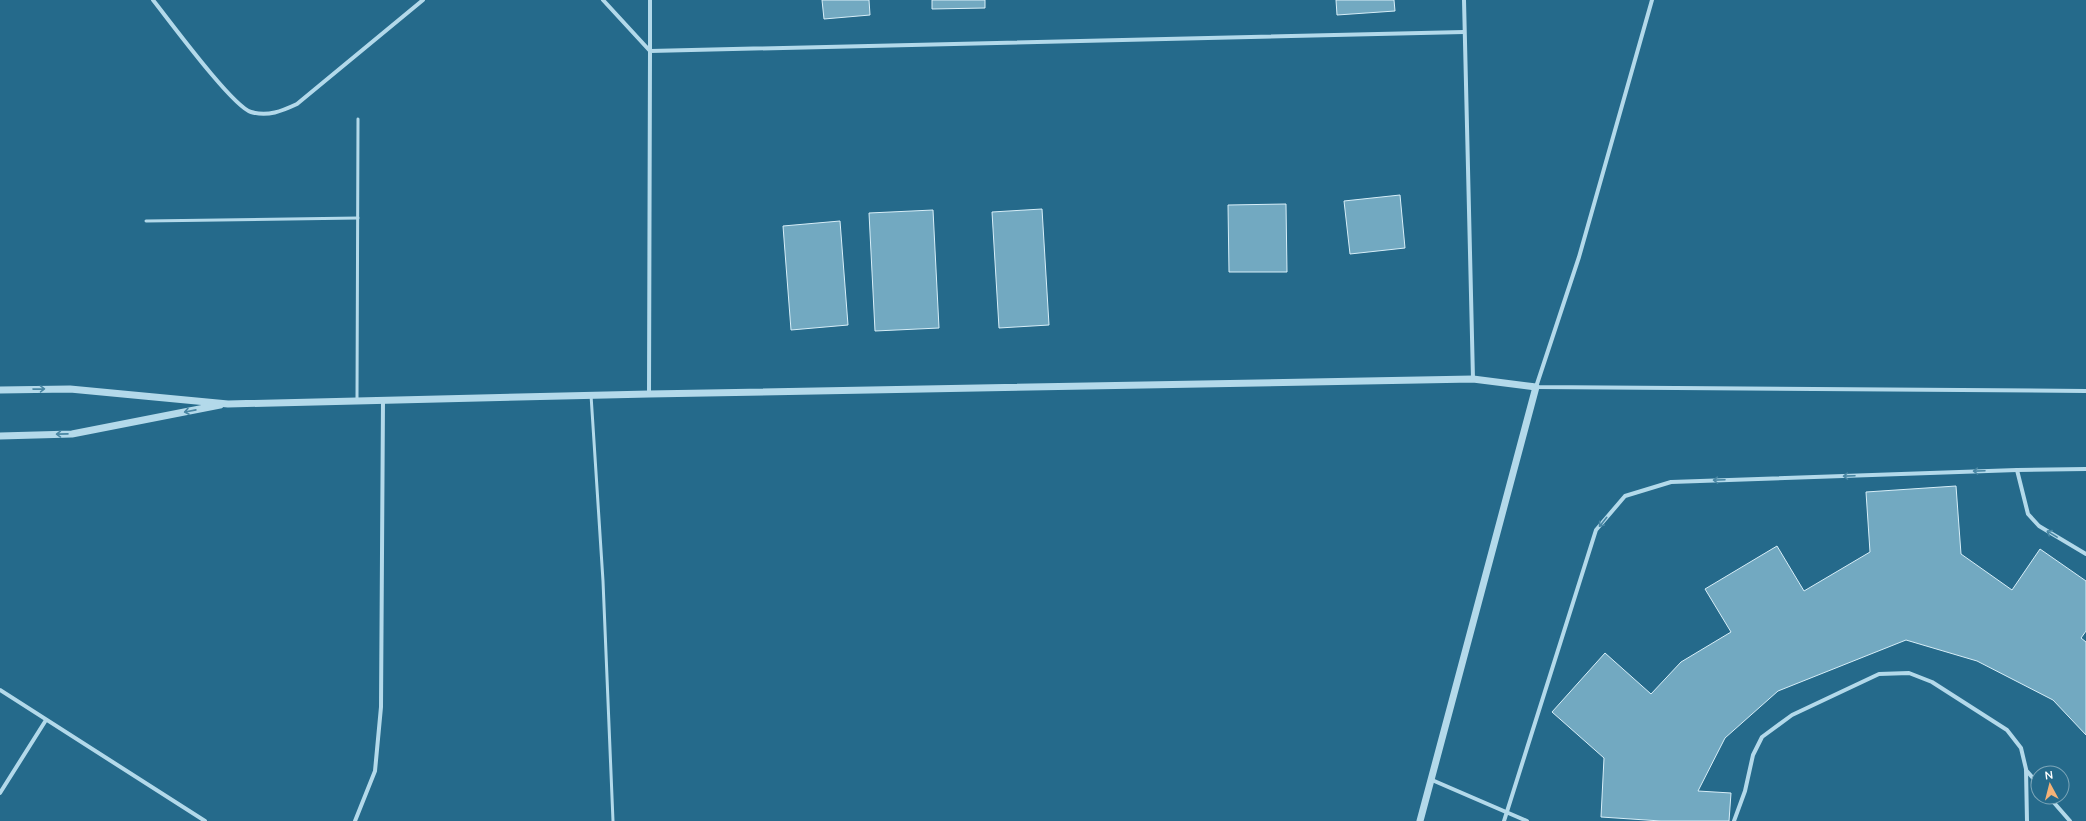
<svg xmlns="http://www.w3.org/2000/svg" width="2086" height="821" viewBox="0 0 2086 821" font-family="Mulish,sans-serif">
<rect width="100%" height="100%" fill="#256a8b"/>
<!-- building -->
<g fill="#72a9c1" stroke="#d7eef8">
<path d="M822 0H869L870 15 824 19Z"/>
<path d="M932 0H985V8L932 9Z"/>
<path d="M1336 0H1394L1395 11 1337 15Z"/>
<path d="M1400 195 1405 248 1350 254 1344 201Z"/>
<path d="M1286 204 1287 272H1229L1228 205Z"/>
<path d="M1042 209 1049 325 999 328 992 212Z"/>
<path d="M933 210 939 328 875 331 869 213Z"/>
<path d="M840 221 848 325 791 330 783 226Z"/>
<path d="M1956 486 1961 554 2012 590 2040 549 2086 581V631L2081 638 2086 642V735L2053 700 1977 661 1906 640 1778 691 1725 738 1698 791 1731 793 1729 821H1661L1601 817 1604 758 1552 712 1605 653 1651 694 1681 662 1731 632 1705 589 1777 546 1804 591 1870 552 1866 492Z"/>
</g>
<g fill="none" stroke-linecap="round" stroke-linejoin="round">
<!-- service -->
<g stroke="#b3d9ea" stroke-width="3">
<path d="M146 221 358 218"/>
<path d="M591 395 603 581 613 821"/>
<path d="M357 401 358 119"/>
</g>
<!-- minor -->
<g stroke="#b3d9ea" stroke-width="4">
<path d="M153 0C169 20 232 106 251 112 268 117 282 111 297 104L423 0"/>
<path d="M603 0 650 51"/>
<path d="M1464 0 1473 379"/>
<path d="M1652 0 1579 257 1536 387 2086 391"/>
<path d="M650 51V0"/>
<path d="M649 394 650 51 1464 32"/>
<path d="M2017 470 2028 514 2039 526 2086 554"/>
<path d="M0 690 205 821"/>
<path d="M2026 770 2038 784"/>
<path d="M1432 780 1527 821"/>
<path d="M0 793 46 720"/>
<path d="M2049 797 2070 821"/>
<path d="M355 821 375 771 381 707 383 400"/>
<path d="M1504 821 1596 530 1625 496 1671 482 2017 470 2086 469"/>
<path d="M1734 821 1745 791 1753 755 1762 737 1792 715 1879 674 1909 673 1932 682 2007 730 2021 748 2026 769 2027 821"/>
</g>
<!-- tertiary -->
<g stroke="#b3d9ea" stroke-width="7">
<path d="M0 390 70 389 228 404 649 394 1473 379 1536 387 1420 821"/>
<path d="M0 436 72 434 220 405"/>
</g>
</g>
<!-- one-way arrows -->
<defs><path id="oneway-shaft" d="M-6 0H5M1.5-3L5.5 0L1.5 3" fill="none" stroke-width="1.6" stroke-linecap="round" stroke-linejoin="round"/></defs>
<g stroke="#4886a3">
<use href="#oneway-shaft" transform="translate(39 389) rotate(-1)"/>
<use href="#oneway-shaft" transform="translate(190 411) rotate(169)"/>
<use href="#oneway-shaft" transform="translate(62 434) rotate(179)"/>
<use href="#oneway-shaft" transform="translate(1979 471) rotate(178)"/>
<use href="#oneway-shaft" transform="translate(1849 476) rotate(178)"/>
<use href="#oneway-shaft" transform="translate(1719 480) rotate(178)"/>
<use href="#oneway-shaft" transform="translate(1603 522) rotate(129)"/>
<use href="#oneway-shaft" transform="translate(2052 534) rotate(-149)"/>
</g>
<!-- north arrow -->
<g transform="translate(2050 785) rotate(353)"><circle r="19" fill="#256a8b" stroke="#7ca6b9"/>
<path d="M0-3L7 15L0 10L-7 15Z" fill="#f4b277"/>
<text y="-6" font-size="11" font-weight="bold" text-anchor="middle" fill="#ffffff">N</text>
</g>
</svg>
